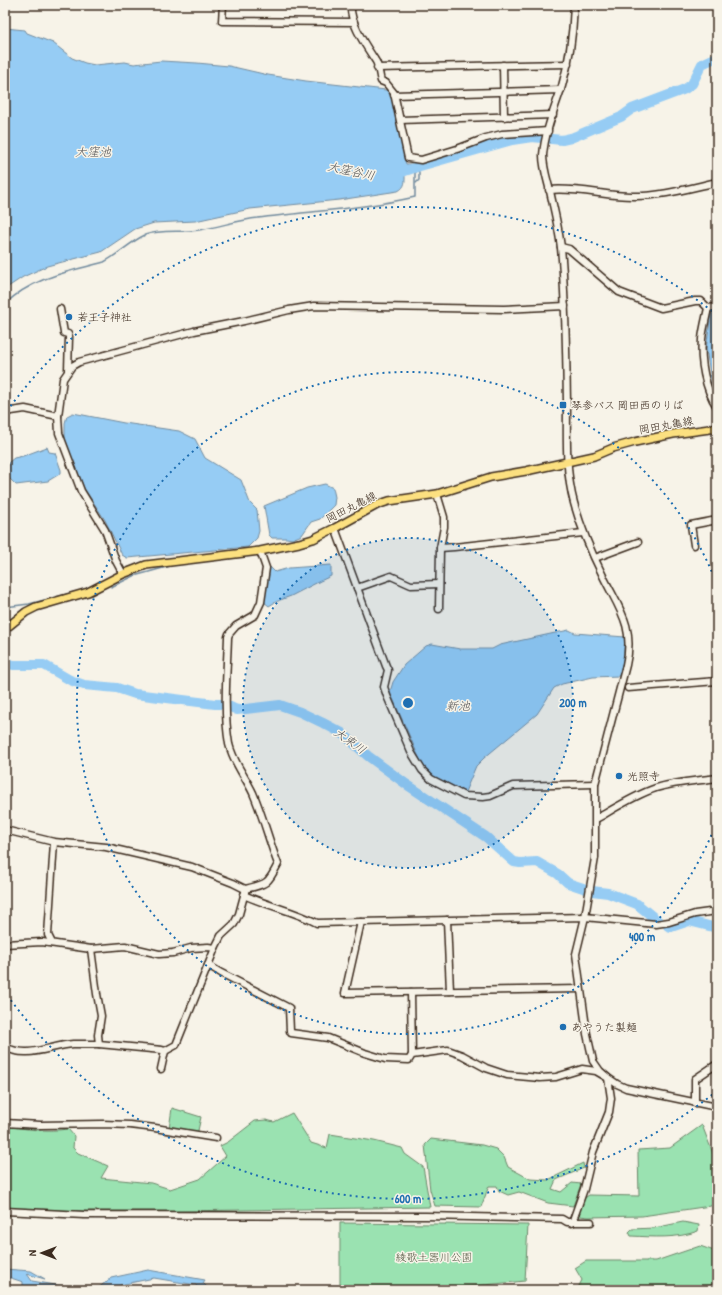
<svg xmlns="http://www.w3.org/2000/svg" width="722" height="1295" viewBox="0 0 722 1295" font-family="'Patrick Hand','Klee One',sans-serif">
<rect width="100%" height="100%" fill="#f7f3e8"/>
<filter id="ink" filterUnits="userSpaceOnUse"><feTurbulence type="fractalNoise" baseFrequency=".025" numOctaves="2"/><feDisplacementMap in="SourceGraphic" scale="8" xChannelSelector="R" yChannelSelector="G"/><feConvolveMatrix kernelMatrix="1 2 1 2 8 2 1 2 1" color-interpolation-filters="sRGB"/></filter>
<g filter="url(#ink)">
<!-- green -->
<g fill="#9ae2b1" stroke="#6a8668">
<path d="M172 1108 201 1117 197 1135 169 1129Z"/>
<path d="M292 1113 311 1143 327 1148 330 1134 374 1141 402 1148 405 1154 423 1167 430 1207 178 1211H85L5 1208V1126C26 1129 47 1132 68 1129L74 1136 73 1148 78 1153 108 1166 101 1178 151 1183 170 1189 200 1179 226 1156 220 1146 228 1142 255 1121 266 1120 274 1122Z"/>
<path d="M702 1125 717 1164V1205L642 1216 588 1217 580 1216 578 1212 583 1199 589 1195 639 1196 638 1150 670 1148Z"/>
<path d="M431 1139 482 1145 496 1149 504 1157 508 1167 530 1179 548 1180 583 1163 584 1168 556 1180 552 1189 561 1192 572 1183 581 1184 573 1206 548 1203 519 1192 508 1195 499 1191 497 1186H489L481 1207 435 1206 430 1190 425 1145Z"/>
<path d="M683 1222 699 1225 698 1231C677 1239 653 1237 631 1236L629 1232 632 1229 654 1228Z"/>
<path d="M340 1223 528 1225 525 1281 434 1290H340Z"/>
<path d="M700 1246 717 1252V1277L707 1290H577L582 1280 575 1268 586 1261H656Z"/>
</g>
<!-- water -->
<g fill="#96ccf4" stroke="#728b9e">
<path d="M5 28 25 30 27 33 53 43 72 58 85 63 95 65 125 62 134 64 161 61 197 63 229 66 268 75 306 81 386 90 391 95 406 164H412V172L405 174C405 181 406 187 398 191L339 200 250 209 195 221 154 223 135 229 101 252 47 266 23 277 5 289Z"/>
<path d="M712 311H717V396L713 390 706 349 711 314Z"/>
<path d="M73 413 124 423 179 431 195 439 205 458 241 480 250 503 257 510 259 531 257 538 248 547 127 558 122 555 105 520 84 488 65 441V423L67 416Z"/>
<path d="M47 447 49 452 55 453 61 470V473L48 481 16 485 5 474 9 462 14 458 23 456Z"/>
<path d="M325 484 333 488 335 497 334 505 320 519 311 522 302 535 292 539 286 538H272L269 535 264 506 307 488Z"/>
<path d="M331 565V576C317 582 305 589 291 596 283 599 276 601 269 606L264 602V585L270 567 275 572 289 568Z"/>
<path d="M569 630 575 633 625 637 623 661 619 676 593 677 562 684 554 688 537 714 484 758 476 766 465 792 429 774 421 762 390 692 393 682 404 665 426 646 432 644 460 649H492L500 645Z"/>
<path d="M5 1269 31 1271 45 1279 27 1274 32 1281 73 1288 97 1289 111 1278 148 1270 205 1280 203 1283 210 1290H200L196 1285 154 1278 120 1285 117 1290H30L23 1288V1282L11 1278H5Z"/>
</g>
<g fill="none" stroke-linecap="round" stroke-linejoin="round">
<!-- stream -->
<g stroke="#728b9e" stroke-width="1.5">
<path d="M415 168 419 172V180L416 183"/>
<path d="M5 304C33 277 68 272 104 262 118 255 130 242 145 235 160 229 182 233 199 230 219 227 238 220 258 218 311 211 363 209 415 197V168"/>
<path d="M182 564 216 560"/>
<path d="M111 587 134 576 174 565"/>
<path d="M5 607 29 604 75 592"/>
</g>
<!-- river -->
<g stroke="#96ccf4" stroke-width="10">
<path d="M399 173 420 166 512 140 532 137 562 140 571 138 621 117 632 109 685 89 692 84 702 64 717 57"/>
<path d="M5 660 9 664 14 665H44L70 680 84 685 117 688 135 694 215 704H224L237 710 280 705 300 712 323 723 342 733 368 756 406 784 486 837 514 862 520 863 537 862 558 874 568 883 592 891 608 893 637 904 658 921"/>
<path d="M668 926 671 927 689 921 717 928"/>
</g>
<!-- minor casing -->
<g stroke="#3b2a1e" stroke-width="9">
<g id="minor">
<path d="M223 5 222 21 354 22"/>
<path d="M351 5C349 22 366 46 375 60 379 65 379 75 381 81L386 83 394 93 408 158 421 160 457 149 486 138 502 134 548 131"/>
<path d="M574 5C573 33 570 59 562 86 555 108 545 131 543 155 543 167 547 179 550 191 554 210 559 229 561 248 566 299 566 350 567 402 567 436 565 470 574 503 581 528 591 552 603 576 619 609 635 626 626 665L595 784V858L585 917 576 954 587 1034 593 1061 600 1071 608 1078 617 1084 626 1088 717 1107"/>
<path d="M503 65 504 117"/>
<path d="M377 68 568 64"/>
<path d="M394 95 561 90"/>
<path d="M400 120 553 115"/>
<path d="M549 190C577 187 605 196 632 196 659 197 690 188 717 182"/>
<path d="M561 247 569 249 619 292 661 308 695 301H701L708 308"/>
<path d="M708 308C706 318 703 329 702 339 700 361 705 389 717 407"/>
<path d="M708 308 717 307"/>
<path d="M60 309 64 333 68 334 69 337 68 370"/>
<path d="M5 412 25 409 58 416"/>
<path d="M437 494 444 517V527L440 548 439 609"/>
<path d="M335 528 386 666 388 670 384 687 387 696 411 752 422 770 431 779 464 796 483 797 490 796 513 786 595 784"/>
<path d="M694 545 691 525 717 520"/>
<path d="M440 548 454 547 583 533"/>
<path d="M595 558 638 542"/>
<path d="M123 574 116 561 105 530 81 491 59 433 58 416 63 379 72 366 79 362 194 331 244 321 289 310 314 306 504 309 565 306"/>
<path d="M357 588 391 576 411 585 439 584"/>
<path d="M628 688 717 681"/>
<path d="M596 819C615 808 635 795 656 788 676 782 697 781 717 778"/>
<path d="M5 830 54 842 106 847 192 867 233 883 245 889C267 884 268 884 278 864 269 841 263 816 253 793 245 776 233 762 229 744 223 709 227 672 228 637L229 634 236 626 255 615 261 602 266 568 260 551"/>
<path d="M244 895C268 906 294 911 317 923L585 917 656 924 669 922 695 914 717 911"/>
<path d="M447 920 450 991"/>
<path d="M361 922 345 993 580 989"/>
<path d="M52 943 48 935 54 842"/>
<path d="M5 944 42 942 91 949 125 946 159 954 173 953 191 948 208 947 215 948"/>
<path d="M91 949 97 994 101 1016 98 1035 99 1044 162 1050 165 1051 176 1045 215 948 221 936 234 924 239 914 245 892"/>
<path d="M208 965 221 973 289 1008 290 1031 291 1033 328 1038 365 1053 385 1059 409 1060 412 1055 448 1050 462 1055 486 1068 507 1075 540 1078 556 1077 582 1069 596 1071 608 1078 611 1098 609 1112 593 1152 584 1189 572 1223"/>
<path d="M411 992 412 1055"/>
<path d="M5 1047C27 1059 49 1046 73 1044 81 1044 90 1044 99 1044"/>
<path d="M161 1069 165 1051"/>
<path d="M695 1103V1079L717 1064"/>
<path d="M5 1123 40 1125 103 1124 130 1125 155 1128 216 1138"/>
<path d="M5 1211 84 1215 426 1216 562 1219 567 1222H591"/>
</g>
</g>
<!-- major casing -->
<g stroke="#3b2a1e" stroke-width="10">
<path id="major" d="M5 629 26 612 36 607 88 592 123 574 146 565 260 551 299 543 313 539 335 528 377 505 389 501 437 494 491 477 526 471 594 456 613 448 635 442 673 434 717 428"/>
</g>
<!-- minor -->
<use href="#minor" stroke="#f7f3e8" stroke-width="6"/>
<!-- major -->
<use href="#major" stroke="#fce080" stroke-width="7"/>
</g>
</g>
<!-- distance rings -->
<circle cx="408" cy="703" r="165" fill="#1f6fb2" fill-opacity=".12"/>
<g fill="none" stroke="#1f6fb2" stroke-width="2" stroke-dasharray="2 4">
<circle cx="408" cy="703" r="165"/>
<path d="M716 824A331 331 0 1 1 716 582"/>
<path d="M717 1091A496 496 0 0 1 7 995M7 411A496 496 0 0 1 717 315"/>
</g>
<!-- markers -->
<g fill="#1f6fb2" stroke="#f7f3e8" stroke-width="1.5">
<circle cx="69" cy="317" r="4"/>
<rect x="559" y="401" width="8" height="8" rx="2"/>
<circle cx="619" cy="776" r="4"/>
<circle cx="563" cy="1027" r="4"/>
</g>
<g text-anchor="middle" stroke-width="3" stroke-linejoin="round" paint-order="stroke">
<!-- poi labels -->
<g font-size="11" fill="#3b2a1e" stroke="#f7f3e8" text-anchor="start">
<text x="77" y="321">若王子神社</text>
<text x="571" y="409">琴参バス 岡田西のりば</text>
<text x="627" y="780">光照寺</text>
<text x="571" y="1031">あやうた製麺</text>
</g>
<!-- street labels -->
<g font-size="11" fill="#3b2a1e" stroke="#f7f3e8">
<text transform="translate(666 425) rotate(-10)" y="4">岡田丸亀線</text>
<text transform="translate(351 507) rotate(-27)" y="4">岡田丸亀線</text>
</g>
<!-- park labels -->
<g font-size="11" fill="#535843" stroke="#f7f3e8">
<text x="434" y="1261">綾歌土器川公園</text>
</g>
<!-- water labels -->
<g font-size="12" font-style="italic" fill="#525254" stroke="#f7f3e8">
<text x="93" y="156">大窪池</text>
<text transform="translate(351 171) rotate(12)" y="4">大窪谷川</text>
<text x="458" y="710">新池</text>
<text transform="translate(350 741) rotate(35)" y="4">大束川</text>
</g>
</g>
<circle cx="408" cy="703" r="6" fill="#1f6fb2" stroke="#f7f3e8" stroke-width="2"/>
<g font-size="12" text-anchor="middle" font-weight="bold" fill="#1f6fb2" stroke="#f7f3e8" stroke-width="3" stroke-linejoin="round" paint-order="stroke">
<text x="573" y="707">200 m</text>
<text x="642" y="941">400 m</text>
<text x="408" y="1203">600 m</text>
</g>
<!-- margin -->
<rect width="722" height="1295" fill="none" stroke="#f7f3e8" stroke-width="20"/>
<rect x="10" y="10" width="702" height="1275" fill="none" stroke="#3b2a1e" stroke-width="1.5" filter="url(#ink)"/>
<!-- north arrow -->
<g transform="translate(42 1253) rotate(270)" stroke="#f7f3e8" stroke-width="3" paint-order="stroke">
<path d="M0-3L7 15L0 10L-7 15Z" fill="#3b2a1e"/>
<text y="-6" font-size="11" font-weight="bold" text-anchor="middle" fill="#3b2a1e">N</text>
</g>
</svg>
